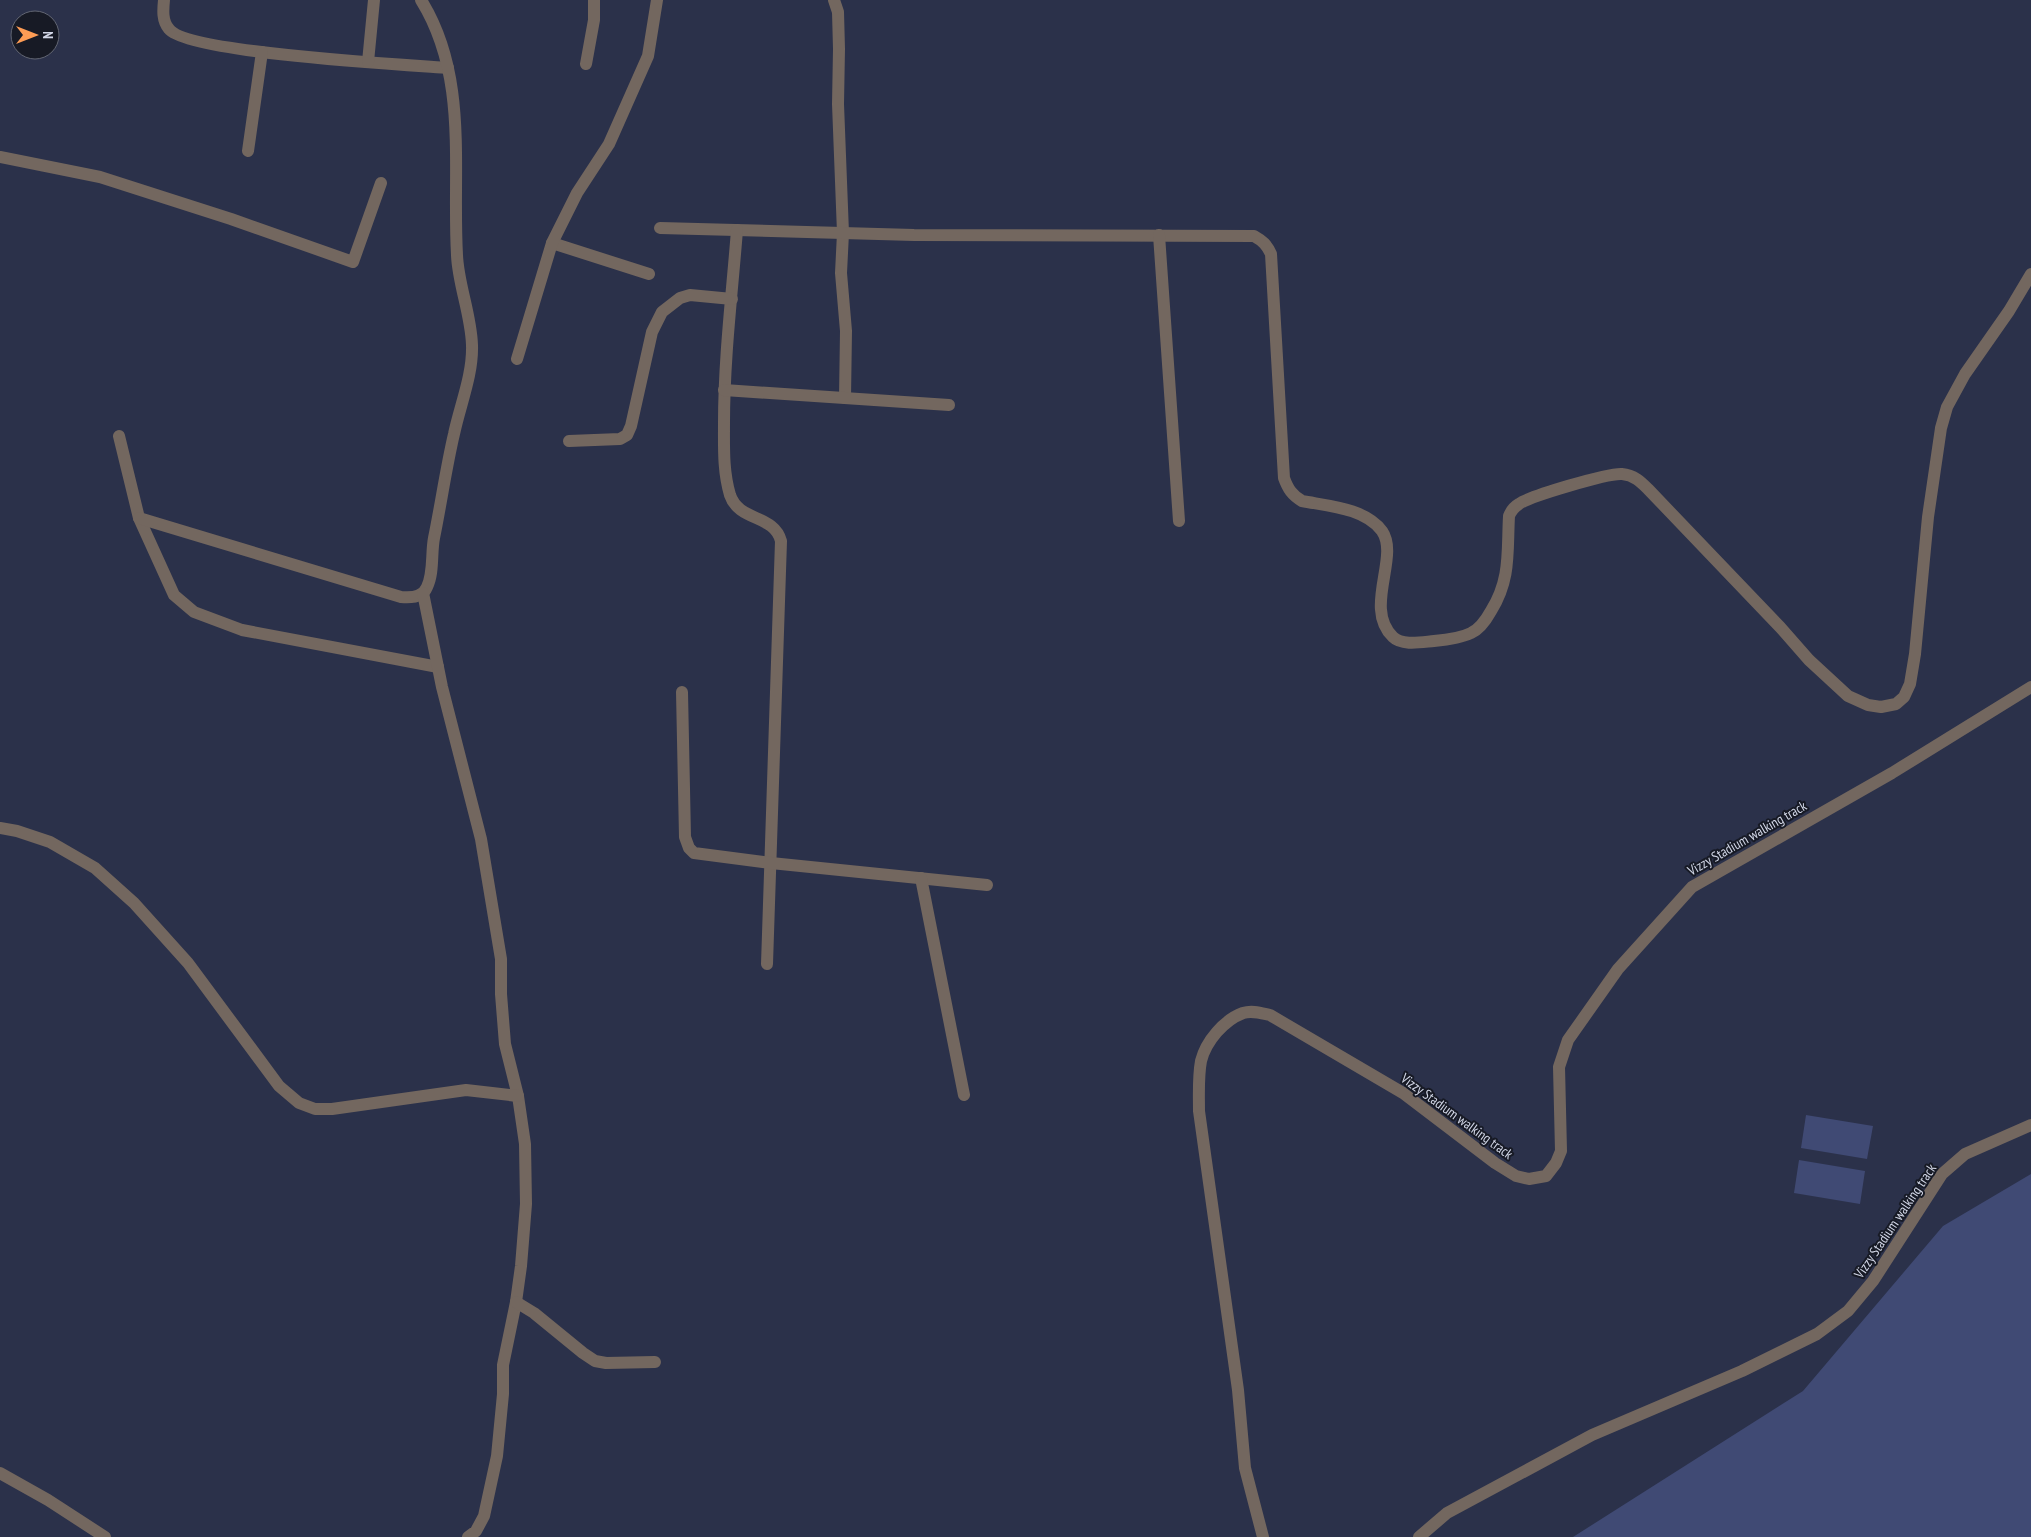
<svg xmlns="http://www.w3.org/2000/svg" width="2031" height="1537" viewBox="0 0 2031 1537" font-family="'PT Sans Narrow',sans-serif">
<rect width="100%" height="100%" fill="#2b314a"/>
<!-- green -->
<g fill="#404a74">
<path d="M1806 1115 1873 1126 1867 1159 1801 1148Z"/>
<path d="M1799 1160 1865 1171 1860 1204 1794 1193Z"/>
<path d="M2031 1174V1537H1573L1803 1391 1943 1226Z"/>
</g>
<g fill="none" stroke-linecap="round" stroke-linejoin="round">
<!-- minor -->
<g stroke="#73675f" stroke-width="12">
<path d="M164 0C163 10 162 21 169 29 187 53 407 65 448 68"/>
<path d="M834 0 838 12 839 49 838 104 843 233 841 273 846 331 845 398"/>
<path d="M368 62 374 0"/>
<path d="M586 64 594 20V0"/>
<path d="M248 151 262 52"/>
<path d="M0 157 100 177 231 219 353 262 381 183"/>
<path d="M660 228 914 235 1254 236C1263 241 1267 245 1271 254L1284 478C1288 489 1292 495 1302 501 1328 506 1365 508 1382 531 1400 557 1363 608 1393 637 1402 646 1422 642 1434 641 1445 640 1461 638 1471 633 1480 629 1486 620 1491 611 1511 579 1507 552 1509 516 1511 511 1514 507 1519 504 1530 496 1608 473 1622 474 1634 475 1641 482 1648 489L1780 627 1809 660 1848 696 1868 705 1881 707 1896 704 1904 697 1910 684 1915 654 1928 517 1941 428 1947 407 1965 374 2009 311 2031 274"/>
<path d="M737 230C732 294 724 359 724 423 724 448 723 471 730 495 739 522 774 514 781 541L767 964"/>
<path d="M1159 235 1179 521"/>
<path d="M552 243 649 274"/>
<path d="M517 359 552 243 577 193 609 144 648 56 657 0"/>
<path d="M724 390 949 405"/>
<path d="M119 436 139 518 174 595 194 612 242 630 438 667"/>
<path d="M569 441 620 439 627 435 631 426 652 332 662 312 680 298 690 295 732 299"/>
<path d="M139 518 401 597C411 598 423 597 427 587 434 573 431 553 434 538 441 504 446 468 454 434 460 405 473 375 472 345 471 314 458 284 457 255 452 169 469 77 421 0"/>
<path d="M423 593 442 687 481 839 501 959V994L505 1044 518 1096 525 1144 526 1204 521 1266 516 1302 503 1365V1394L497 1456 484 1516 476 1531 468 1537"/>
<path d="M682 692 685 837 689 848 694 853 771 863 987 885"/>
<path d="M0 828 17 831 50 842 95 868 134 903 188 963 279 1086 299 1103 315 1109H332L466 1090 518 1096"/>
<path d="M921 878 964 1095"/>
<path d="M516 1302 534 1313 583 1353 595 1361 606 1363 655 1362"/>
<path d="M0 1473 48 1500 105 1537"/>
<path d="M1263 1537 1245 1468 1238 1390 1199 1111C1199 1094 1198 1077 1201 1061 1206 1041 1224 1020 1243 1013 1252 1010 1261 1013 1270 1015L1403 1093 1495 1163 1516 1176 1529 1179 1546 1176 1556 1163 1561 1151 1559 1067 1568 1040 1618 969 1692 887 1892 773 2031 687"/>
<path d="M1419 1537 1447 1513 1592 1435 1742 1371 1817 1334 1848 1311 1873 1281 1942 1174 1965 1154 2031 1125"/>
</g>
</g>
<g text-anchor="middle" stroke-width="4" stroke-linejoin="round" paint-order="stroke">
<!-- street labels -->
<g font-size="14" fill="#d2d7e7" stroke="#171a25">
<text transform="translate(1747 838) rotate(-30)" y="5">Vizzy Stadium walking track</text>
<text transform="translate(1457 1116) rotate(36)" y="5">Vizzy Stadium walking track</text>
<text transform="translate(1895 1221) rotate(-56)" y="5">Vizzy Stadium walking track</text>
</g>
</g>
<!-- north arrow -->
<g transform="translate(35 35) rotate(90)"><circle r="24" fill="#171a25" stroke="#626673"/>
<path d="M0-4L9 19L0 12L-9 19Z" fill="#fd9c55"/>
<text y="-8" font-size="14" font-weight="bold" text-anchor="middle" fill="#d2d7e7">N</text>
</g>
</svg>
